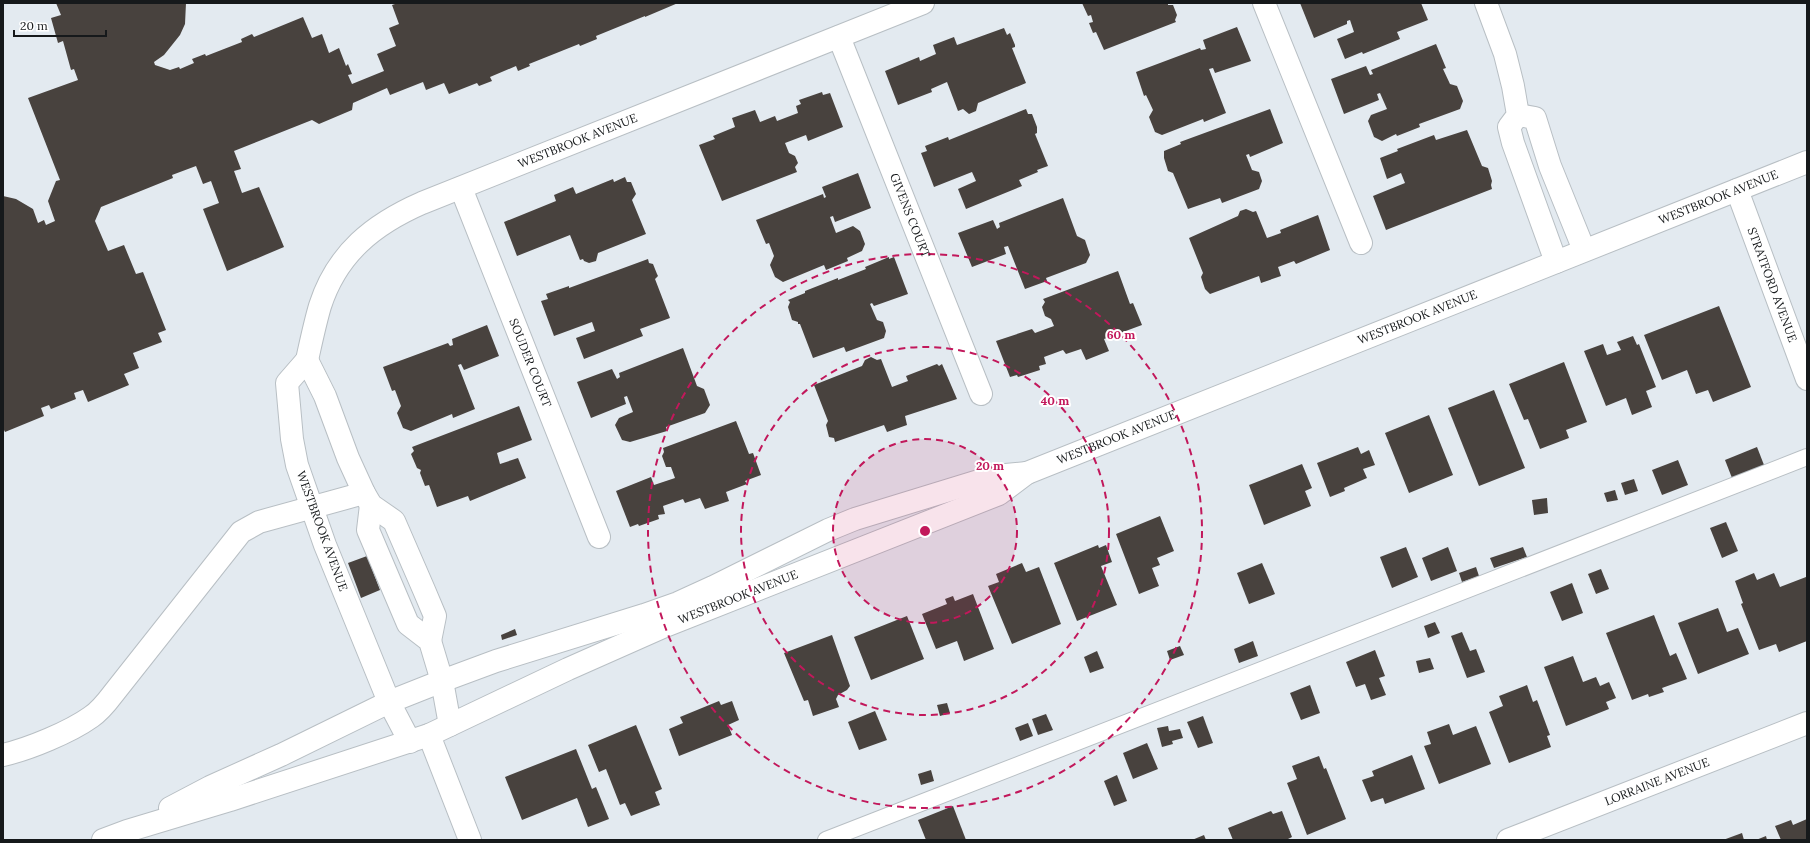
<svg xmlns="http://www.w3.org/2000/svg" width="1810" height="843" viewBox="0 0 1810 843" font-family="Lora,serif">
<rect width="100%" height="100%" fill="#e3eaf0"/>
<!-- building -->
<g fill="#48423e">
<path d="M56 3H186L185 24 180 35 164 55 154 62 155 65 170 70 179 67 180 69 194 63 192 59 205 54 206 56 242 42 241 39 252 34 254 37 303 17 312 38 322 34 329 53 339 48 346 66 348 64 352 74 348 75 352 84 384 71 377 54 396 46 389 28 399 24 392 5 398 3H678L645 17V16L596 36 597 39 580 46 579 44 529 64 530 66 518 71 516 66 490 77 492 81 479 86 477 83 449 94 444 83 426 90 423 82 390 95 387 88 353 103 352 110 319 124 312 120 234 151 241 169 234 171 242 193 259 187 284 247 227 271 203 209 219 203 211 181 203 184 196 166 172 175 173 178 101 207 95 221 108 251 124 245 136 274 143 272 166 330 158 333 162 342 133 353 139 368 124 374 129 385 88 402 83 390 74 393 76 399 51 409 49 405 41 408 44 416 5 432 3 428V196L16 199 33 209 38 223 44 220 46 225 55 221 48 201 56 181 60 180 28 98 78 80 74 69 71 70 63 41 58 43 51 18 61 15Z"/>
<path d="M1082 3H1168V5H1173L1177 15 1175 20 1176 22 1104 50 1096 32 1093 33 1089 23 1093 22 1091 15 1088 16Z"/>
<path d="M1300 3H1421L1428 20 1397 32 1400 39 1363 54 1362 52 1345 59 1337 39 1354 32 1350 20 1347 21V24L1314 38Z"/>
<path d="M1237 27 1251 61 1215 73 1213 68 1209 69 1226 113 1204 122 1203 119 1162 135 1155 132 1149 117 1153 110 1146 95 1144 96 1136 72 1200 48 1201 50 1206 49 1203 40Z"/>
<path d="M1004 28 1007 35 1010 33 1015 45V47L1012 48 1026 83 978 103 976 111 969 114 963 109 958 111 947 82 931 89 932 92 898 105 885 71 919 57 920 61 936 54 933 45 954 37 957 45Z"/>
<path d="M1436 44 1446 68 1443 69 1450 84 1457 86 1463 101 1460 109 1419 124 1420 127 1397 136 1396 134 1382 141 1374 137 1368 121 1371 115 1387 109 1380 93 1377 94 1379 100 1344 114 1331 79 1366 66 1370 75 1373 74 1371 70Z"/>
<path d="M822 92 823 95 830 93 843 127 808 141 806 135 785 143 789 153 795 156 798 163 795 167 797 172 722 201 699 145 715 139 713 136 735 127 732 118 755 110 760 122 775 116 777 121 798 113 796 106 801 104 799 100Z"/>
<path d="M1026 109 1028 114H1032L1037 127V133L1035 134 1048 166 1037 170 1038 172 1019 180 1022 186 966 209 958 189 976 181 972 172 934 187 921 153 927 151 925 146 948 137 949 140Z"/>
<path d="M1270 109 1283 143 1250 157 1249 154 1246 155 1252 170 1259 172 1262 181 1259 189 1222 203 1220 198 1188 209 1173 173 1168 171 1164 158V151L1181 144 1180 142Z"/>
<path d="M1467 130 1482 166 1488 168 1492 181 1491 185 1492 189 1386 230 1373 196 1405 183 1401 173 1387 179 1380 158 1398 151 1397 149 1434 135 1436 140Z"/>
<path d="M858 173 871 208 835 222 833 216 830 217 836 233 853 226 860 231 865 244 862 251 847 258 848 261 826 270 824 265 783 282 775 277 770 265 774 256 769 243 766 244 756 220 823 194 824 198 826 197 822 187Z"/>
<path d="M625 177 627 182H631L636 194 632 200 646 234 598 253 596 261 589 263 584 261 583 259 580 260 570 235 517 256 504 222 556 201 554 195 573 187 576 194 613 179 614 182Z"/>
<path d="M1063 198 1077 236 1085 240 1090 255 1086 263 1046 278 1047 281 1025 289 1008 246 1004 247 1006 254 972 267 958 233 993 220 997 229 1000 227 999 223Z"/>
<path d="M1246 209 1253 212 1256 211 1267 238 1281 233 1280 230 1318 215 1330 250 1296 264 1294 261 1278 267 1281 276 1261 283 1259 276 1210 294 1205 289 1201 277 1203 273 1189 238 1238 216 1240 211Z"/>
<path d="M889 257V259L894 257 908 294 874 306 872 303 870 304 877 320 883 322 886 331 884 338 846 352 844 347 813 358 800 324H798V322L792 320 788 307 790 302 788 300 805 293V291L838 278V280L866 269 865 267Z"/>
<path d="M648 259 649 263 653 264 657 274 658 276 655 279 670 318 640 329 643 336 584 359 576 338 595 331 592 322 554 336 541 301 548 299 546 294 569 286V288Z"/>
<path d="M1118 271 1130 304 1133 303 1142 325 1104 339 1109 351 1086 360 1081 349 1066 354 1063 350 1044 357 1046 364 1039 366 1040 370 1018 377 1017 375 1010 377 996 341 1032 329 1035 333 1054 326 1051 319 1045 316 1042 307 1045 302 1043 299Z"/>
<path d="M1719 306 1751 387 1713 402 1708 390 1696 394 1687 370 1662 380 1644 335Z"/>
<path d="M487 325 499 356 464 370 461 364 458 365 475 409 453 418 452 414 411 431 403 428 397 413 401 406 395 390 392 391 383 367 448 343 450 346 453 345 452 339Z"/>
<path d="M1633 336 1637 345 1639 344 1656 387 1646 391 1652 407 1632 415 1626 398 1606 406 1584 351 1603 344 1607 355 1621 350 1617 342Z"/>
<path d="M683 348 697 386 704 389 710 405 705 413 666 427 667 431 630 442 622 440 615 425 619 418 633 412 627 396 624 397 626 404 591 418 577 382 612 369 617 379 620 377 619 373Z"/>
<path d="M871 357 877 360 881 359 892 387 908 381 906 376 937 364 939 366 942 364 957 399 905 416 907 425 887 432 884 425 835 442 834 438 829 437 826 425 828 421 814 385 862 366 865 360Z"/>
<path d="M1564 362 1587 422 1566 430 1569 438 1540 449 1528 419 1524 420 1509 384Z"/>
<path d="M1494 390 1525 468 1479 486 1448 408Z"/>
<path d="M519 406 532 440 497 453 500 464 518 458 526 478 470 501 468 496 437 507 429 485 425 486 420 473 421 470 417 468 411 454 414 451 412 447Z"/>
<path d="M1429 415 1453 475 1409 493 1385 433Z"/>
<path d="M736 421 749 454 753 453 761 475 745 481 747 484 726 492 729 501 705 509 700 498 685 503 683 499 663 506 665 514 658 515 659 519 639 526 638 524 630 527 616 491 651 477 654 485 675 478 671 467H666L662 456 664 452 663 448Z"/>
<path d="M1358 447 1361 454 1369 450 1375 465 1363 469 1367 478 1344 488 1345 491 1330 497 1317 463Z"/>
<path d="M1757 447 1764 465 1732 478 1725 460Z"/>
<path d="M1678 460 1688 485 1662 495 1652 470Z"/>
<path d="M1302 464 1312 488 1305 491 1311 506 1264 525 1249 485Z"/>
<path d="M1634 479 1638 491 1625 495 1621 483Z"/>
<path d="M1615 490 1618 500 1607 502 1604 493Z"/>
<path d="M1547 498 1548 513 1534 515 1532 500Z"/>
<path d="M1160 516 1174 551 1157 558 1160 565 1152 568 1159 586 1139 594 1116 534Z"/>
<path d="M1726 522 1738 551 1722 558 1710 528Z"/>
<path d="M1098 545 1099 548 1106 545 1112 562 1101 566 1117 605 1077 621 1054 563Z"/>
<path d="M1406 547 1418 577 1392 588 1380 557Z"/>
<path d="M1448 547 1457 571 1431 581 1422 558Z"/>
<path d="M1523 547 1527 557 1494 568 1490 558Z"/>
<path d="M367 556 380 590 361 598 348 563Z"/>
<path d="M1022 563 1026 572 1039 567 1061 624 1012 644 988 586 999 582 996 574Z"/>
<path d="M1262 563 1275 594 1249 604 1237 573Z"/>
<path d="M1476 567 1479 576 1462 582 1459 573Z"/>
<path d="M1601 569 1609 589 1596 594 1588 574Z"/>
<path d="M1754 573 1757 580 1774 573 1780 587 1806 577 1807 641 1779 652 1776 644 1759 650 1741 604 1743 603 1735 581Z"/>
<path d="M1572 583 1583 613 1562 621 1550 592Z"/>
<path d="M973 594 994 649 964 661 957 641 936 649 922 614 947 604 945 599 953 596 955 601Z"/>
<path d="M1718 608 1727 632 1738 628 1749 654 1698 674 1678 623Z"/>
<path d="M1654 615 1670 656 1676 653 1687 679 1662 688 1664 692 1649 697 1648 694 1632 700 1606 633Z"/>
<path d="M907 616 924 659 871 680 854 637Z"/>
<path d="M1435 622 1440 633 1428 638 1424 626Z"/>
<path d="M515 629 517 635 502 640 501 635Z"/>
<path d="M1462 632 1470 651 1476 649 1485 672 1467 678 1451 636Z"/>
<path d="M832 635 850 686 847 690 838 695 836 699 839 707 813 716 808 700 804 701 784 653Z"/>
<path d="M1253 641 1258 656 1239 663 1234 649Z"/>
<path d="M1180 646 1184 655 1170 660 1167 651Z"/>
<path d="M1375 650 1385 676 1379 678 1386 695 1371 700 1365 684 1356 687 1346 662Z"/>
<path d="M1097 651 1104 668 1090 673 1084 657Z"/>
<path d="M1573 656 1583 682 1596 677 1600 686 1609 682 1616 698 1606 702 1609 709 1566 726 1544 667Z"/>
<path d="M1430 658 1434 669 1419 673 1416 661Z"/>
<path d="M1310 685 1320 713 1301 720 1290 693Z"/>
<path d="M1527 685 1533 702 1537 700 1550 735 1547 736 1551 747 1509 763 1489 712 1503 706 1499 696Z"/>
<path d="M719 701 721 705 732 701 739 720 728 725 732 735 679 756 669 729 683 723 680 717Z"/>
<path d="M947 703 950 713 940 716 937 705Z"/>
<path d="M875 711 887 740 859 750 848 722Z"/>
<path d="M1046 714 1053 730 1038 735 1032 719Z"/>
<path d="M1203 716 1213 743 1198 748 1187 722Z"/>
<path d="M1028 723 1033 736 1020 741 1015 728Z"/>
<path d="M1449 724 1453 735 1476 726 1491 764 1439 784 1424 746 1431 744 1427 732Z"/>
<path d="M636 725 662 789 655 792 660 805 631 816 625 803 620 805 606 769 599 772 588 745Z"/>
<path d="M1168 726 1169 731 1180 729 1183 738 1172 741 1173 744 1162 747 1157 728Z"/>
<path d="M1147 743 1158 769 1133 779 1123 753Z"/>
<path d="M576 749 592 789 596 787 609 819 588 827 577 798 522 820 505 777Z"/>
<path d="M1412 755 1425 789 1385 804 1383 798 1371 802 1362 780 1374 776 1372 771Z"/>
<path d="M1319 756 1324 769 1326 768 1346 819 1307 835 1287 783 1297 779 1292 766Z"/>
<path d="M931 770 934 781 921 785 918 774Z"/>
<path d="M1117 775 1127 801 1114 806 1104 781Z"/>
<path d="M953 806 966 840H926L918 820Z"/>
<path d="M1271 811 1273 814 1282 811 1292 837 1286 840H1233L1228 828Z"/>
<path d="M1807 819V840H1781L1775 826 1791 820 1793 825Z"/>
<path d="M1742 833 1744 840H1723Z"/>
<path d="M1204 835 1206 840H1192Z"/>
<path d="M1766 836 1767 840H1756Z"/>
</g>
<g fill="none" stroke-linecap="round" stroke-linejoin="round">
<!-- service casing -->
<g stroke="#b8bfc4" stroke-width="18">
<path id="service" d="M826 840 1807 457"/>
</g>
<!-- minor casing -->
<g stroke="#b8bfc4" stroke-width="24">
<g id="minor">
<path d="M1264 3 1361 243"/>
<path d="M1486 3 1505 54 1513 86 1518 115 1509 127 1513 143 1556 262"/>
<path id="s1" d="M839 37 981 394"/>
<path d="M1518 115 1535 118 1550 166 1584 250"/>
<path id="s2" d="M461 188 599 537"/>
<path id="s3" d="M1737 190 1807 379"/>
<path id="s4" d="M307 360C311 342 315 323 320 306 337 253 374 224 422 203L923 3"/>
<path d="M371 505 368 530 408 624 430 641 442 681 450 725"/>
<path d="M429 735 470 840"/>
<path d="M410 742 389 702 325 545 297 465 292 439 287 383 307 360 325 396 348 458 364 493 371 505 394 521 424 590 435 616 430 641"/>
<path d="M3 755C29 749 70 732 91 717 100 711 107 702 113 694L241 532 259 522 364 493"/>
<path id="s5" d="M1508 840 1807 723"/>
</g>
</g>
<!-- tertiary casing -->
<g stroke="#b8bfc4" stroke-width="24">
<g id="tertiary">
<path d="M170 808 210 787 281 755 389 702 442 681 496 661 644 615 678 603 713 587 828 530 855 519 995 476 1027 473"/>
<path id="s6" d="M103 840 127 831 230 800 429 735 568 669 665 626 999 494 1027 473 1807 162"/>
</g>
</g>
<!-- service -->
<use href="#service" stroke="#fff" stroke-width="16"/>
<!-- minor -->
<use href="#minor" stroke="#fff" stroke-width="22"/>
<!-- tertiary -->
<use href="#tertiary" stroke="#fff" stroke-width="22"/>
</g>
<!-- distance rings -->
<circle cx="925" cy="531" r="92" fill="#c2185b" fill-opacity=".12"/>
<g fill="none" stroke="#c2185b" stroke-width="2" stroke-dasharray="7 5">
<circle cx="925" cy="531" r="92"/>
<circle cx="925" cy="531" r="184"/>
<circle cx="925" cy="531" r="277"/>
</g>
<g text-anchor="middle" stroke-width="4" stroke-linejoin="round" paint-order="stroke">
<!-- street labels -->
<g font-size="12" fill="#16191b" stroke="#fff">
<text dy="4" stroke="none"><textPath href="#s4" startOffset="373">WESTBROOK AVENUE</textPath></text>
<text dy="4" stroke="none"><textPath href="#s6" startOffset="1741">WESTBROOK AVENUE</textPath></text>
<text dy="4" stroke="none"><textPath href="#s1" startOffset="192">GIVENS COURT</textPath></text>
<text dy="4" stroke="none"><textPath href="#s3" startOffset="101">STRATFORD AVENUE</textPath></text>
<text dy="4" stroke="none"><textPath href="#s6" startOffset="1417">WESTBROOK AVENUE</textPath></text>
<text dy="4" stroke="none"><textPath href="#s2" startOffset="188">SOUDER COURT</textPath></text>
<text dy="4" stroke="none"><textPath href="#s6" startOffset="1093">WESTBROOK AVENUE</textPath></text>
<text transform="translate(322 531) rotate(70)" y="4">WESTBROOK AVENUE</text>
<text dy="4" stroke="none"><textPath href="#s6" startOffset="681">WESTBROOK AVENUE</textPath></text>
<text dy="4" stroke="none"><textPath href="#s5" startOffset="160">LORRAINE AVENUE</textPath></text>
</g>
</g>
<circle cx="925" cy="531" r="6" fill="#c2185b" stroke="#fff" stroke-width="2"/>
<g font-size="12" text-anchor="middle" font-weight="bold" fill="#c2185b" stroke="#fff" stroke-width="4" stroke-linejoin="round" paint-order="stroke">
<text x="1121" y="339">60 m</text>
<text x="1055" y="405">40 m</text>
<text x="990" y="470">20 m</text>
</g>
<!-- border -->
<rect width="1810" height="843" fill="none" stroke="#16191b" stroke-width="8"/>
<!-- scale -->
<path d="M14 30v6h92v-6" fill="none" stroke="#16191b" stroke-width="2"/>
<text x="20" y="30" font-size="12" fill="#16191b" stroke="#ffffff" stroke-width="3" paint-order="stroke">20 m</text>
</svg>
